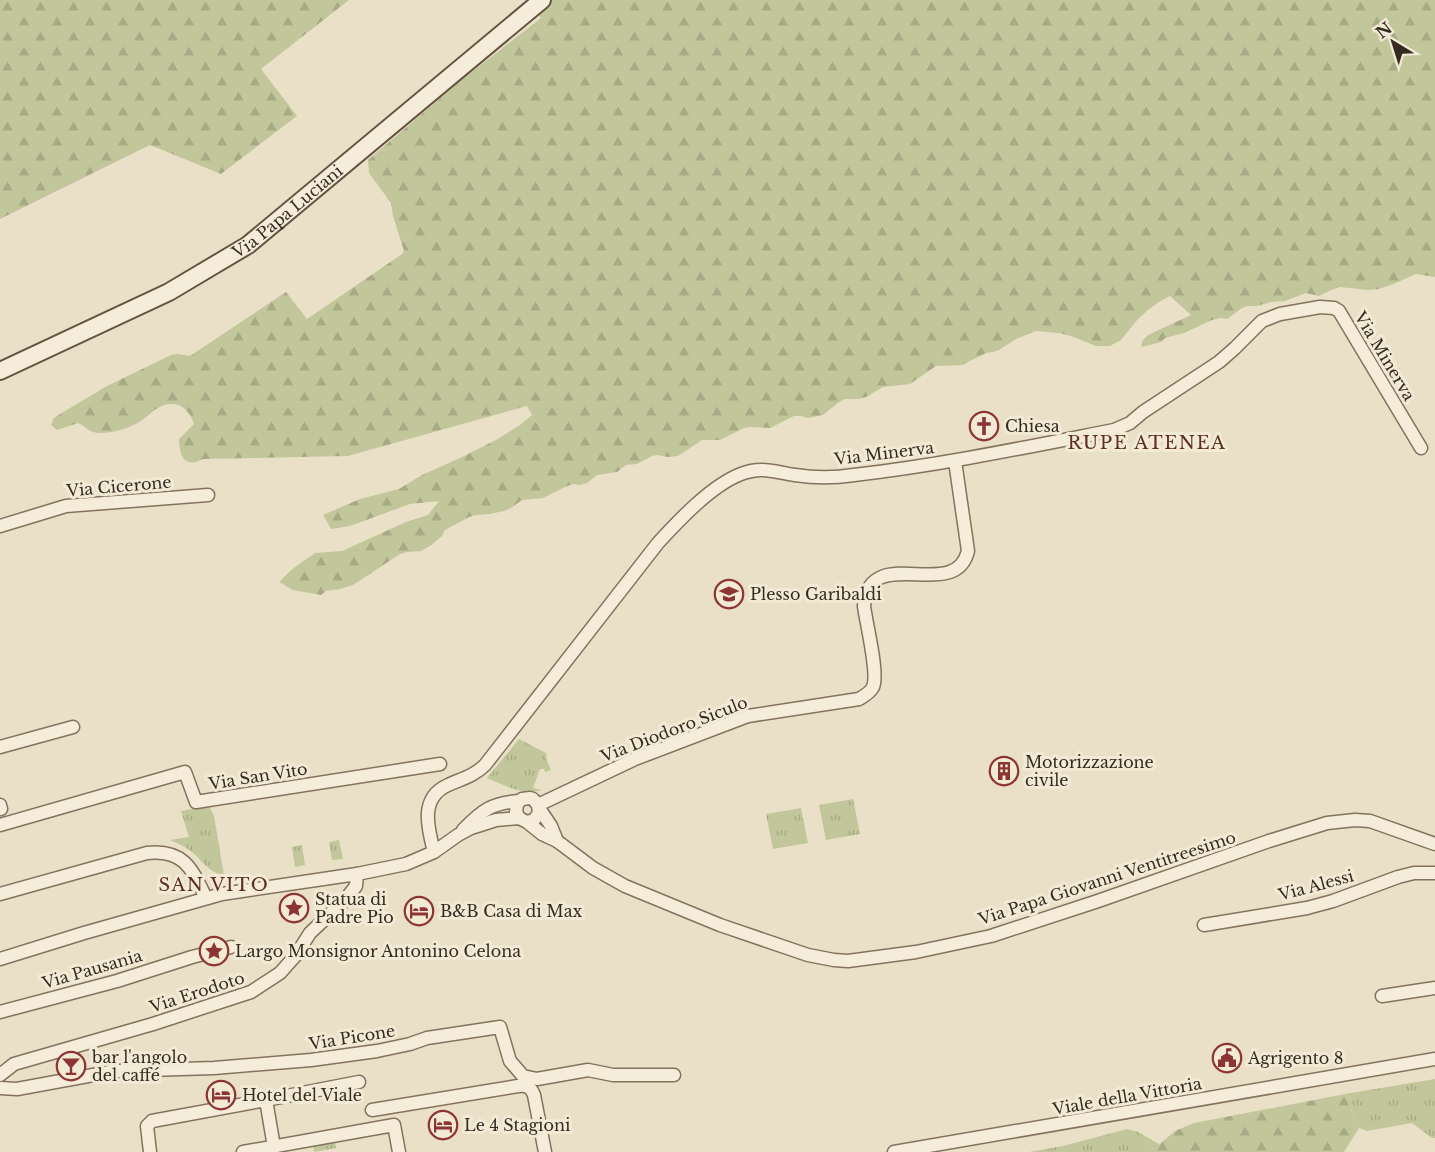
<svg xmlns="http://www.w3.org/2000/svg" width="1435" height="1152" viewBox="0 0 1435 1152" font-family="'Libre Baskerville',serif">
<defs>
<pattern id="grass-tufts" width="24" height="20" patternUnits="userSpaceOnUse" patternTransform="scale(1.5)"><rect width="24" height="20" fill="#c2c79b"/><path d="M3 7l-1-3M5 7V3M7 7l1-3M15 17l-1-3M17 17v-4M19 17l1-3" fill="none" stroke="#a7ab85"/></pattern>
<pattern id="forest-firs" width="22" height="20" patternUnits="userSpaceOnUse" patternTransform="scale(1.5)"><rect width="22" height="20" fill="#c2c79b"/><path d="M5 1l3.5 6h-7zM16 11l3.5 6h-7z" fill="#a7ab85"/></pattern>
</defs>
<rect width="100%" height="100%" fill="#eae0c7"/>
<!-- grass -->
<g fill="url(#grass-tufts)">
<path d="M519 739 546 753 547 761 551 770 545 772 544 769H540L533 788 542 790C523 796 504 785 487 778Z"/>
<path d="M853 799 860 834 826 840 819 805Z"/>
<path d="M209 806 214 816 224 875C209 873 203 861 192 852 186 847 177 843 170 840L189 837 181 811Z"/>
<path d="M801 808 808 843 773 849 766 814Z"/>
<path d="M339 840 343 859 332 860 329 842Z"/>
<path d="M302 845 305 865 295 867 292 847Z"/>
<path d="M1435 1079V1138H1432L1412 1123 1367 1131 1359 1128 1345 1094Z"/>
<path d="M1127 1129 1138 1132 1159 1144 1150 1152H1029L1063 1146Z"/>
<path d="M335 1142 336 1148 314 1152 313 1146Z"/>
</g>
<!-- forest -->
<g fill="url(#forest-firs)">
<path d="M0 0H349L261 69 297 116 221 174 150 145 0 219Z"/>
<path d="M526 0H1435V277L1416 274 1391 285 1379 289 1368 290 1340 287 1331 290 1319 296 1306 293 1285 301 1271 302 1257 306H1248L1242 308 1227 319 1221 318 1212 320 1184 333 1165 338 1161 342 1142 347 1141 345 1143 340 1148 335 1191 315 1170 296 1159 302 1148 310 1138 319 1121 340 1110 346H1096L1071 336 1058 333 1036 331 1016 339 999 350 993 352 986 353 962 365 936 366 910 384 883 387 866 397 859 399H845L839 402 823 415 808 418 801 416H794L770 428 751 427 744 428 720 440H702L678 456 668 457 657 455 652 456 637 464 626 465 617 472 597 475 587 483 580 485 574 484 567 486 543 498 522 500 511 508 504 511 490 514 476 515 469 517 445 530 442 536 430 546 421 551 407 552 400 554 353 585 340 589 326 591 321 595 293 590 279 582 291 570 315 553 342 551 406 522 428 515 439 501 410 504 350 526 331 529 323 515 360 499 399 489 422 475 460 458 496 440 520 425 532 415 527 406 348 456 203 459C185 469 179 456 179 439L194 424C190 410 177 399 162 406 153 409 147 418 139 422 131 428 108 434 99 433 90 433 85 426 78 423L57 430 51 425 54 418 60 414 107 386 171 355 177 354 190 356 286 292 307 319 402 254 404 251 393 216 391 203 369 173 368 160 464 78 541 18Z"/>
<path d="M1345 1094 1359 1128 1344 1152H1150L1175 1131 1194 1123Z"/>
</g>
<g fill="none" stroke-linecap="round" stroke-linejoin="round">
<!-- street casing -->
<g stroke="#84725e" stroke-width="15">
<g id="street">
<path d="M0 526 66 506 208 495"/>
<path d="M0 747 73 727"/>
<path d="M0 805 1 809H0"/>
<path d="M538 805 635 759 748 716 859 699C864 696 870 693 873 687 879 673 866 623 864 606 869 541 955 604 968 551L955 461"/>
<path d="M539 808 551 826 557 841"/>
<path d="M527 822 534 820 539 813 538 805 533 799 530 798 522 799 517 804 516 812 519 818 527 822 542 834 557 841 593 868 625 886 720 925 808 955 834 960 848 961 916 952 991 936 1098 901 1269 841 1327 823 1355 820 1370 821 1435 844"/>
<path d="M0 825 185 772 196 802 440 764"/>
<path d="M463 830C482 810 492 803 519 801"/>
<path d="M434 852C428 828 419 798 448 785 461 779 474 776 485 765L658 543C679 520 712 485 741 474 762 466 774 472 795 475 814 478 835 478 854 475 941 465 1027 447 1114 430L1130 423 1143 412 1219 362 1235 348 1262 321 1280 314 1320 307 1334 308 1339 311 1421 448"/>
<path d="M0 894 147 853C184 849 192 869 206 898"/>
<path d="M1204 925 1307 908 1333 901 1398 877 1414 873H1435"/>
<path d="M0 959 84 933 222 894 357 874 406 864 434 852 458 835 471 828 496 820 519 818"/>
<path d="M1382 996 1435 988"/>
<path d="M0 1012 117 981 192 957 231 947"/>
<path d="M0 1075 14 1064 153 1024 251 992 280 973 296 955 310 933 345 900 356 886 357 874"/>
<path d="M0 1088 17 1089 115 1071 214 1068 311 1060 377 1051 410 1044 427 1038 500 1027 510 1061 523 1076 537 1079 588 1070 613 1075H674"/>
<path d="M266 1100 359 1082"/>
<path d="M372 1110 518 1086C527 1085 531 1087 534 1095L545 1152"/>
<path d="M150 1152 147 1126 152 1121 266 1100 274 1147"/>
<path d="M243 1152 394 1125 399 1152"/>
<path d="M894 1152 1435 1059"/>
</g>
</g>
<!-- secondary casing -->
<g stroke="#665341" stroke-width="20">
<g id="secondary">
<path id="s1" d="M0 371 169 292 248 245 542 0"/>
</g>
</g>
<!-- street -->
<use href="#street" stroke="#f5edd9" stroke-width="12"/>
<!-- secondary -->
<use href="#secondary" stroke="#f5edd9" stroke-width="16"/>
</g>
<!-- icons -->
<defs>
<g id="church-ring" transform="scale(1.5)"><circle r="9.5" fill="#f2ead5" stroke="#8d3434" stroke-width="1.5"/><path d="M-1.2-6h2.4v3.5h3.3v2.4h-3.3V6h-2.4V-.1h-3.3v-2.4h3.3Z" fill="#8d3434"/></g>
<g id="school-ring" transform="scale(1.5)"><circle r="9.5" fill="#f2ead5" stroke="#8d3434" stroke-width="1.5"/><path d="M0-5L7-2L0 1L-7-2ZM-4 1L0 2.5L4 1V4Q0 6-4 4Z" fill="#8d3434"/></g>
<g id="building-ring" transform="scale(1.5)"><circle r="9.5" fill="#f2ead5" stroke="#8d3434" stroke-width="1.5"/><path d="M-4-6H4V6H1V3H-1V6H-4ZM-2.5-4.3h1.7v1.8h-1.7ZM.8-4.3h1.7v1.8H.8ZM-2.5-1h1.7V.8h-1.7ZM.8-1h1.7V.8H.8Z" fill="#8d3434"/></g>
<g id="sight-ring" transform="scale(1.5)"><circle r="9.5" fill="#f2ead5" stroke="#8d3434" stroke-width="1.5"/><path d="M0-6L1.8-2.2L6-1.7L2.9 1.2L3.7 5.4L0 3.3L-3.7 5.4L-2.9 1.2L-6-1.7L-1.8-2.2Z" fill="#8d3434"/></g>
<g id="hotel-ring" transform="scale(1.5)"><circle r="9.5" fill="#f2ead5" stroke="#8d3434" stroke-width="1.5"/><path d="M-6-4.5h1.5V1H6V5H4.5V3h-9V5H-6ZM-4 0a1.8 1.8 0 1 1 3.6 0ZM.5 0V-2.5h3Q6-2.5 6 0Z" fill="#8d3434"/></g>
<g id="civic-ring" transform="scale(1.5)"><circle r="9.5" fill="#f2ead5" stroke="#8d3434" stroke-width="1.5"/><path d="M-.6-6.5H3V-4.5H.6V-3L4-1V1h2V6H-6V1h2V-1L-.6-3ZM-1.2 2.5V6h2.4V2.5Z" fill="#8d3434"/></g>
<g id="bar-ring" transform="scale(1.5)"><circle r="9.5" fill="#f2ead5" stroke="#8d3434" stroke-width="1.5"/><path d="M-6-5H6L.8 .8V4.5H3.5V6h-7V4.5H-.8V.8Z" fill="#8d3434"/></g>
</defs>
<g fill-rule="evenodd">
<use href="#church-ring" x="984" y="426"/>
<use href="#school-ring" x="729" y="594"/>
<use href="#building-ring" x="1004" y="771"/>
<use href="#sight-ring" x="294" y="908"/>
<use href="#hotel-ring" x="419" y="911"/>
<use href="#sight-ring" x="214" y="951"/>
<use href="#civic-ring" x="1227" y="1058"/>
<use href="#bar-ring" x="71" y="1066"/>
<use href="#hotel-ring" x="221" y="1095"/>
<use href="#hotel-ring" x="443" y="1125"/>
</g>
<g text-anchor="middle" stroke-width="6" stroke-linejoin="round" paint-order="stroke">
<!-- street labels -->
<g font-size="16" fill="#352b20" stroke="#f2ead5">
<text dy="6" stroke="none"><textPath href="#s1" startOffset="330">Via Papa Luciani</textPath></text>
<text transform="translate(1385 356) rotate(59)" y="6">Via Minerva</text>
<text transform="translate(884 453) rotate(-7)" y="6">Via Minerva</text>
<text transform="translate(119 486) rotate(-5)" y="6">Via Cicerone</text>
<text transform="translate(674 729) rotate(-21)" y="6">Via Diodoro Siculo</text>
<text transform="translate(258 776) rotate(-9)" y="6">Via San Vito</text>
<text transform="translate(1107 878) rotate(-18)" y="6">Via Papa Giovanni Ventitreesimo</text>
<text transform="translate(1316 885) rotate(-15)" y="6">Via Alessi</text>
<text transform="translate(92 969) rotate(-16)" y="6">Via Pausania</text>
<text transform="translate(197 992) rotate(-18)" y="6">Via Erodoto</text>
<text transform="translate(352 1037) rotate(-9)" y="6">Via Picone</text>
<text transform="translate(1127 1096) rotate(-10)" y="6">Viale della Vittoria</text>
</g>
<!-- poi labels -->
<g font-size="16" fill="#352b20" stroke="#f2ead5" text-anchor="start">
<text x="1005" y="432">Chiesa</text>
<text x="750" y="600">Plesso Garibaldi</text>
<text x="1025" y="768">Motorizzazione<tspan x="1025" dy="18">civile</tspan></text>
<text x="315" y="905">Statua di<tspan x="315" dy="18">Padre Pio</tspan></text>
<text x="440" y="917">B&amp;B Casa di Max</text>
<text x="235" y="957">Largo Monsignor Antonino Celona</text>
<text x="92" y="1063">bar l'angolo<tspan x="92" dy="18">del caffé</tspan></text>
<text x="1248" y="1064">Agrigento 8</text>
<text x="242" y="1101">Hotel del Viale</text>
<text x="464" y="1131">Le 4 Stagioni</text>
</g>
<!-- neighbourhood labels -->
<g font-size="18" letter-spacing="1.5" fill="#5e3024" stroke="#f2ead5">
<text x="1147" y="449">RUPE ATENEA</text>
<text x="214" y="891">SAN VITO</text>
</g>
</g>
<!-- north arrow -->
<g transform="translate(1393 42) rotate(322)" stroke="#f2ead5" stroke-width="4.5" paint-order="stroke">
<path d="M0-4.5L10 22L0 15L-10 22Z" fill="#352b20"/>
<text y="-9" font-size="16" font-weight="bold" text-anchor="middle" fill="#352b20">N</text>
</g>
</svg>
